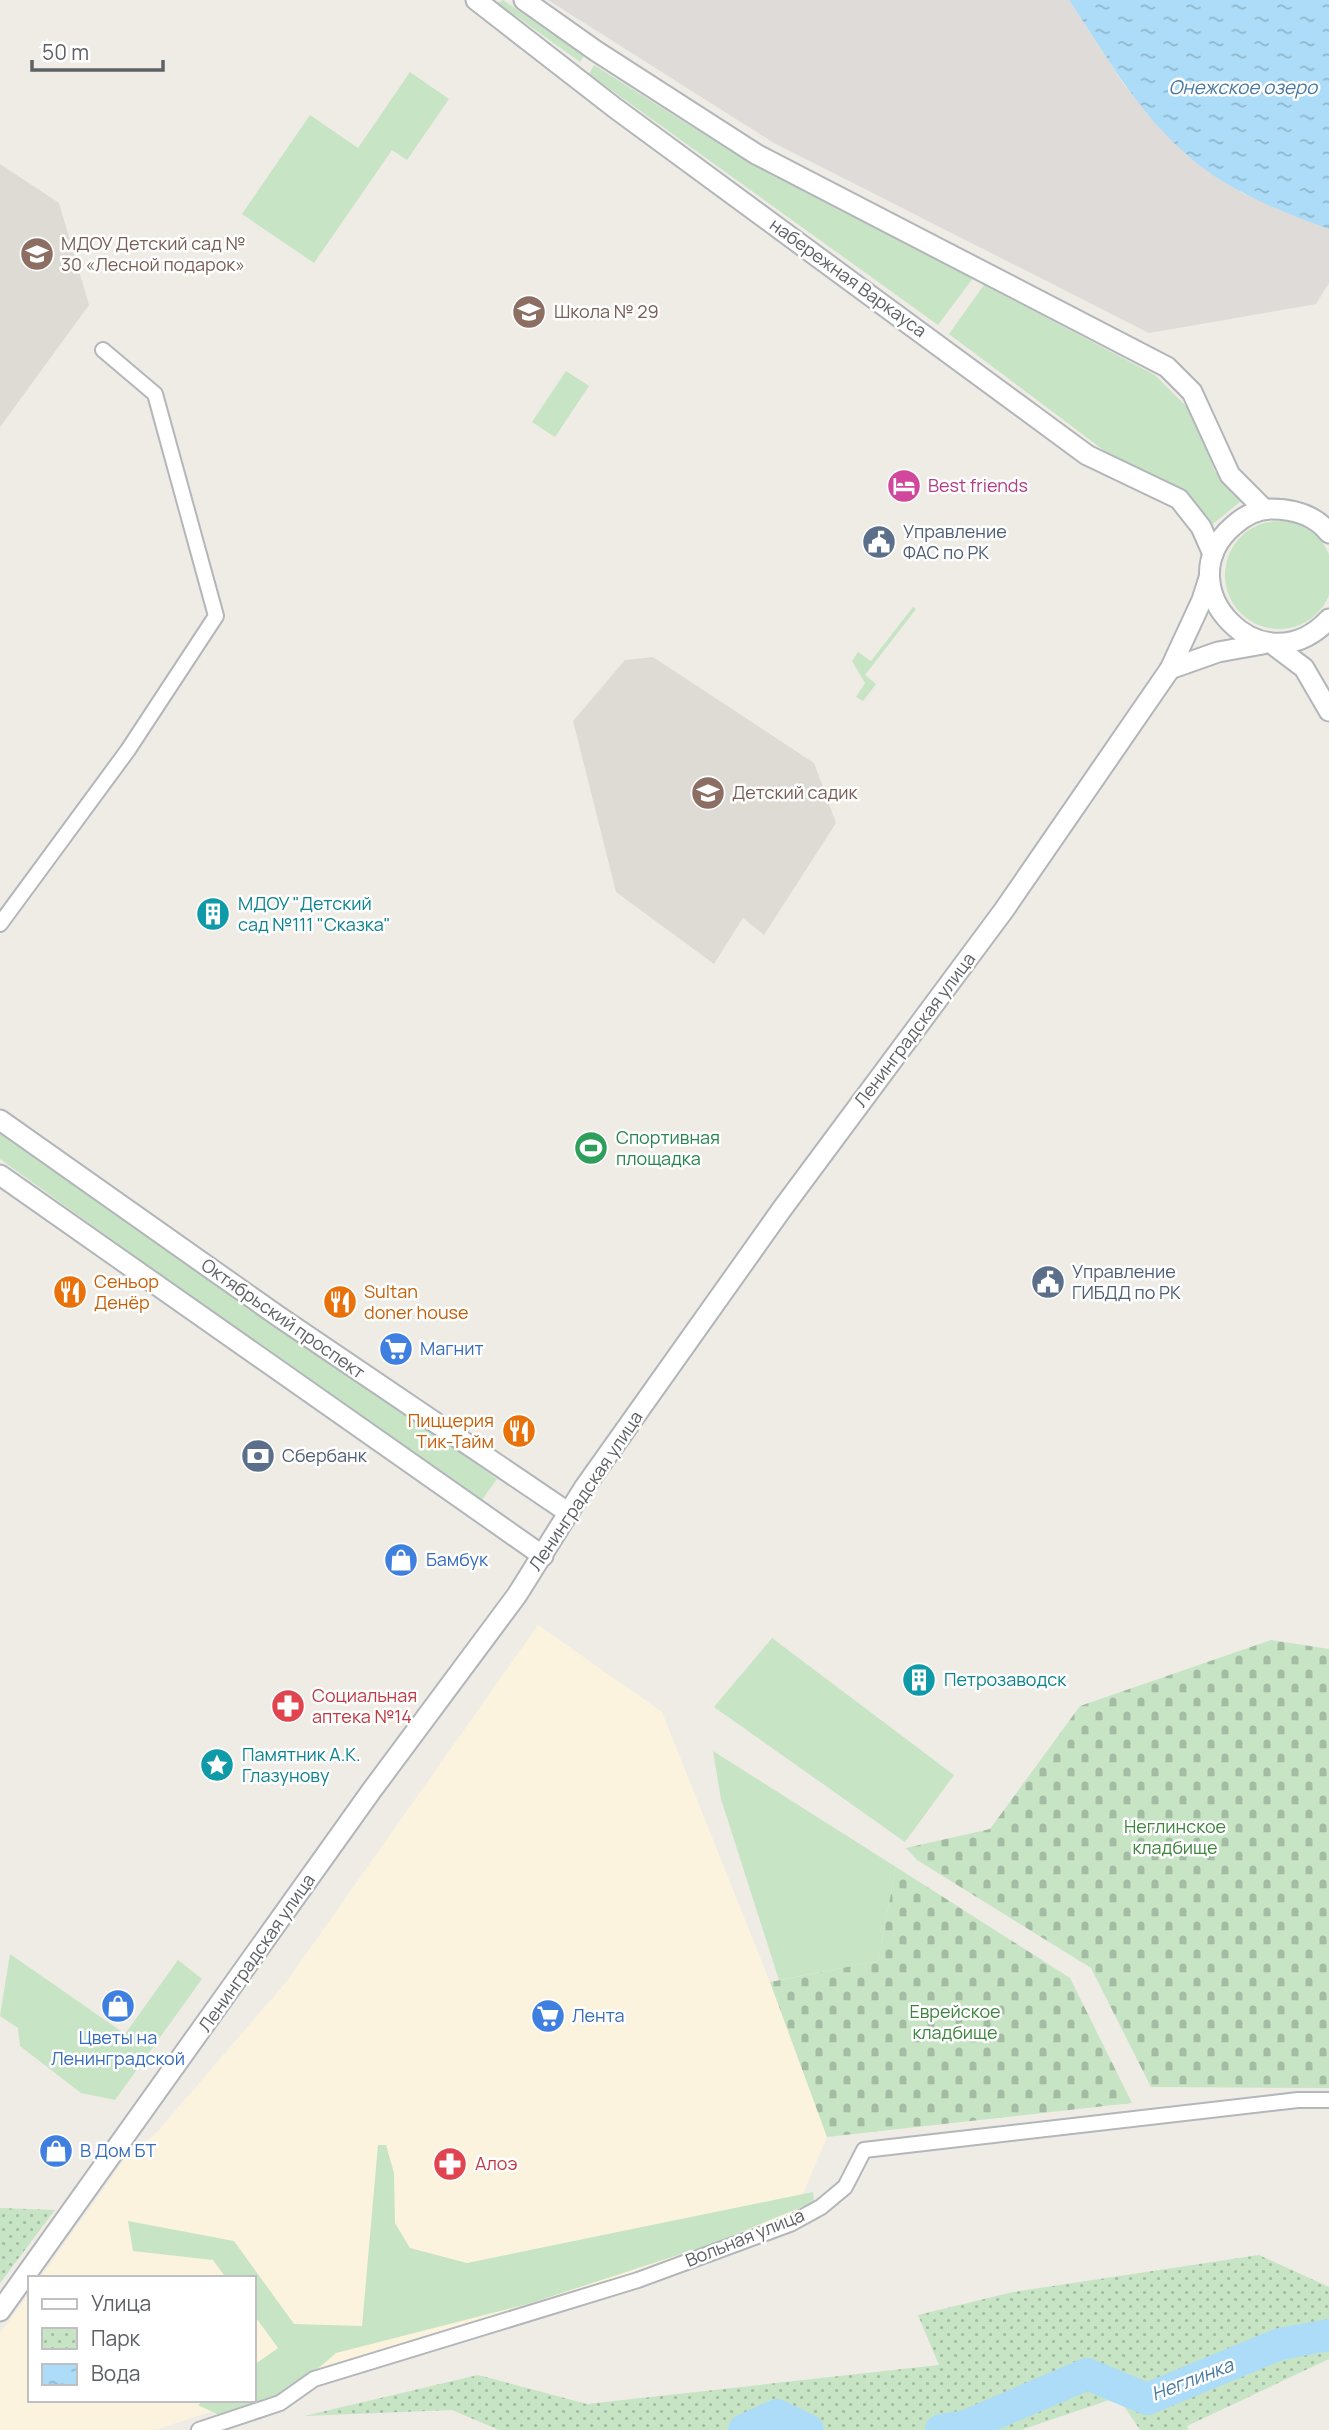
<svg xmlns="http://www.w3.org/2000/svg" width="1329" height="2430" viewBox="0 0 1329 2430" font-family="Manrope,sans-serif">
<defs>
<pattern id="cemetery-stones" width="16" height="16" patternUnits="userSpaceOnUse" patternTransform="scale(1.75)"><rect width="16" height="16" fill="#c7e4c5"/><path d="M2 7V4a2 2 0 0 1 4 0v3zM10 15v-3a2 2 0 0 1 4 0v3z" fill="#a5bca4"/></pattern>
<pattern id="park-dots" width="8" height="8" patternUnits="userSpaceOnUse" patternTransform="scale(1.75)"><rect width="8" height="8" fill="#c7e4c5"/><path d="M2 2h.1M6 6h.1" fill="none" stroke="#a5bca4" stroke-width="1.8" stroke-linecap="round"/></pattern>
<pattern id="water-ripples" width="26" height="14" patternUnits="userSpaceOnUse" patternTransform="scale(1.75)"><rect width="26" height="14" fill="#acdcf8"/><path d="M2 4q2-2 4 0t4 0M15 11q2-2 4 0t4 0" fill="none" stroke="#8fb6cc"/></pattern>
</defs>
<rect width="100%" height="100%" fill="#efece6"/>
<!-- commercial -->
<g fill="#fbf3de">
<path d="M538 1625 662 1712 770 1982 827 2137 790 2224 254 2398V2278H40L125 2159 157 2132 287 1981Z"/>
<path d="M30 2292V2400H246L155 2430H0V2333Z"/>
</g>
<!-- industrial -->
<path fill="#dedbd8" d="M548 0H1069L1125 86 1187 155 1242 193 1329 229V283L1316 304 1149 333 774 143Z"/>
<!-- education -->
<g fill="#dedbd4">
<path d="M0 164 59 203 89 305 0 427Z"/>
<path d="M653 657 814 763 836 823 764 935 743 918 714 964 616 892 573 721 625 660Z"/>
</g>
<!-- grass -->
<g fill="#c7e4c5">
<path d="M503 0 584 56 580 62 498 3Z"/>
<path d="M594 65 743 159 973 278 938 325 589 74Z"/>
<path d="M410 72 449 99 407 160 392 150 314 263 242 214 310 115 358 148Z"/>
<path d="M984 285 1155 375 1188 408 1199 427 1214 470 1241 501 1213 524 1180 488 1106 452 949 334Z"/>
<path d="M566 371 589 386 555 437 532 422Z"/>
<circle cx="1279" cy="575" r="54"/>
<path d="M913 607 916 609 865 675 876 684 863 701 856 697 865 683 852 661 858 652 871 661Z"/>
<path d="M0 1122 497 1479 479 1504 0 1159Z"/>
<path d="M772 1638 954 1775 905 1842 714 1707Z"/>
<path d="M713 1751 896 1867 878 1961 779 1980 721 1799Z"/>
<path d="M10 1954 125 2034 178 1960 202 1979 115 2100 81 2093 20 2046 18 2028 0 2016Z"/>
<path d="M378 2145H386L394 2173 395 2223 410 2248 467 2263 813 2192 814 2202 709 2245 531 2303 336 2353 281 2401 223 2417 198 2405 204 2400H254V2365L278 2348 254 2315V2278H226L213 2260 133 2251 128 2221 234 2241 294 2324 362 2326Z"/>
</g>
<!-- cemetery -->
<g fill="url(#cemetery-stones)">
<path d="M1271 1640 1329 1649V2088L1151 2087 1091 1968 917 1860 906 1848 990 1829 1080 1706Z"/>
<path d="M896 1867 1070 1978 1132 2103 827 2137 770 1982 878 1961Z"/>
</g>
<!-- park -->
<g fill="url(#park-dots)">
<path d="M0 2208 55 2210 0 2283Z"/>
<path d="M1259 2255 1329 2287V2359L1187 2426 1188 2430H1140L1118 2397 1021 2430H499L452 2410 304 2416 478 2375 587 2404 939 2365 918 2315 1013 2292Z"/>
</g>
<!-- water -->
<path fill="url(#water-ripples)" d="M1069 0H1329V229C1279 211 1226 190 1186 154 1137 111 1105 54 1069 0Z"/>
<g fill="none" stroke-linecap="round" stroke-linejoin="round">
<!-- river -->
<g stroke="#acdcf8" stroke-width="32">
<path d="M744 2430 777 2415 808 2430"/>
<path d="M941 2430 966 2426 1087 2374 1147 2399 1280 2344 1329 2335"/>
</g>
<!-- minor casing -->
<g stroke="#b3b6ba" stroke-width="18">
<g id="minor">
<path d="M0 924 128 750 216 616 155 394 103 350"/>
<path d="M199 2430 280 2403 314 2379 638 2280 790 2224 821 2207 845 2187 864 2150 1298 2100H1329"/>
</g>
</g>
<!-- secondary casing -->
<g stroke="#b2b5b9" stroke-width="23">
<g id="secondary">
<path d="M476 0 615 108 1087 455 1179 499 1201 527 1213 554"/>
<path d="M524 0 596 51 756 154 1167 367 1192 392 1230 475 1264 509"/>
<path d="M1329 533C1315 515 1293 509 1271 509 1257 509 1243 517 1233 526 1164 586 1262 691 1329 619"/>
<path d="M1271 643 1304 668 1329 711"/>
<path d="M1170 669 1218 652 1263 644"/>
<path d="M0 1120 278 1316 569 1513"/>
<path d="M0 1175 543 1556"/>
<path d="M0 2311 372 1790 517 1595 584 1488 782 1209 1004 910 1170 669 1202 600 1209 578"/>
</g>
</g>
<!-- minor -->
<use href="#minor" stroke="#fff" stroke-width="14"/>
<!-- secondary -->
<use href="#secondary" stroke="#fff" stroke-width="19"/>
</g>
<!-- icons -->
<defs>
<g id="school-disc" transform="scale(1.75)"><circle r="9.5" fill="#8d6e63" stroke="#fff"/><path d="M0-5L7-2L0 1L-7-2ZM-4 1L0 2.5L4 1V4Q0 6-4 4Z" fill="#fff"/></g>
<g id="hotel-disc" transform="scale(1.75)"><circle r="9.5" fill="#d1479c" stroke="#fff"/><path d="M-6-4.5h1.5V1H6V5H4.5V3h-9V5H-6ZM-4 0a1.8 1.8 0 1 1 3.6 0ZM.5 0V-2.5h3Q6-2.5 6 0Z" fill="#fff"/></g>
<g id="civic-disc" transform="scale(1.75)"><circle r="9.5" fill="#5c6f8a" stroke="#fff"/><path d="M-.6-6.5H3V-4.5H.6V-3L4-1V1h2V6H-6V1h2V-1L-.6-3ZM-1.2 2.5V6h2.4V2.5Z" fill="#fff"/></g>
<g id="building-disc" transform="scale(1.75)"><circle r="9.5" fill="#0f9aa8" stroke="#fff"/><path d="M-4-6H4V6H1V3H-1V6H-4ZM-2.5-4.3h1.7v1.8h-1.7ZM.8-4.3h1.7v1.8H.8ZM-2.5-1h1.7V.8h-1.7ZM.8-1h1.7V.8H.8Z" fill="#fff"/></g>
<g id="stadium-disc" transform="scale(1.75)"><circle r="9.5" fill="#2e9e5b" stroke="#fff"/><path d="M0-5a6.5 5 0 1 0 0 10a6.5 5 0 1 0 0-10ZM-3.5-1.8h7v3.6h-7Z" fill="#fff"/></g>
<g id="restaurant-disc" transform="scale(1.75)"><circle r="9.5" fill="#e8710a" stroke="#fff"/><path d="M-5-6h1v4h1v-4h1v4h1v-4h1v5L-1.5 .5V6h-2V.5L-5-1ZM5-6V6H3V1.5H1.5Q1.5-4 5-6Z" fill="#fff"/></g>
<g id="supermarket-disc" transform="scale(1.75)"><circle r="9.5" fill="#3f7fe0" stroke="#fff"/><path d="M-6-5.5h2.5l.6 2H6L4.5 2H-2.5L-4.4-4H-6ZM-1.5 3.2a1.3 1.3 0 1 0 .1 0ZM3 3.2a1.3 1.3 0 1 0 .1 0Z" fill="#fff"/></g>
<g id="bank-disc" transform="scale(1.75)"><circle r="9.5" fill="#5c6f8a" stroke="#fff"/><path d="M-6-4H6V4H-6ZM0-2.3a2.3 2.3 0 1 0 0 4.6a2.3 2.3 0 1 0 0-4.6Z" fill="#fff"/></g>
<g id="shop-disc" transform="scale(1.75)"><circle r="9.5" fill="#3f7fe0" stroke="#fff"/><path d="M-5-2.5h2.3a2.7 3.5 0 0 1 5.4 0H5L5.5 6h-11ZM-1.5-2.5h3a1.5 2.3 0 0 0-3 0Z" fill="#fff"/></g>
<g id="pharmacy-disc" transform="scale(1.75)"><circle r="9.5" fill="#e0444e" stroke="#fff"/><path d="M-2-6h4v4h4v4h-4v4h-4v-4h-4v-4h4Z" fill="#fff"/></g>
<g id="sight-disc" transform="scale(1.75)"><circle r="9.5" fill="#0f9aa8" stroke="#fff"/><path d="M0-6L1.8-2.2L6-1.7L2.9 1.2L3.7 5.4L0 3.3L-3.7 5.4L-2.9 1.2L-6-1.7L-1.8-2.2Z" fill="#fff"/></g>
</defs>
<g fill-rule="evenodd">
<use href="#school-disc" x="37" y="254"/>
<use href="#school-disc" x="529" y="312"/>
<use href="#hotel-disc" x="904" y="486"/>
<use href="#civic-disc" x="879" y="542"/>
<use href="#school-disc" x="708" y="793"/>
<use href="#building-disc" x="213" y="914"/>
<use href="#stadium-disc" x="591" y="1148"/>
<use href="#civic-disc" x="1048" y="1282"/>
<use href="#restaurant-disc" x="70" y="1292"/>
<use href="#restaurant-disc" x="340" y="1302"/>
<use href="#supermarket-disc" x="396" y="1349"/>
<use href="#restaurant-disc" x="519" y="1431"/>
<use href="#bank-disc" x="258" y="1456"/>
<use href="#shop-disc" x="401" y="1560"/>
<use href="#building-disc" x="919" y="1680"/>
<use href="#pharmacy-disc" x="288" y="1706"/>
<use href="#sight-disc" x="217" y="1765"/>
<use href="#shop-disc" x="118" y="2006"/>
<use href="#supermarket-disc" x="548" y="2016"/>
<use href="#shop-disc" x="56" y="2151"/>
<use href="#pharmacy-disc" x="450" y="2164"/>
</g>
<g text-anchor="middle" stroke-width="5" stroke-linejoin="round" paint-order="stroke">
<!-- education labels -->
<g font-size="18" fill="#785e54" stroke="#fff" text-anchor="start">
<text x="61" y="250">МДОУ Детский сад №<tspan x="61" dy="21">30 «Лесной подарок»</tspan></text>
<text x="554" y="318">Школа № 29</text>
<text x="732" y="799">Детский садик</text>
</g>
<!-- street labels -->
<g font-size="18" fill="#5e6165" stroke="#fff">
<text transform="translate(848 278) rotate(36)" y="6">набережная Варкауса</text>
<text transform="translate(915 1030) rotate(-53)" y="6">Ленинградская улица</text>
<text transform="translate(283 1319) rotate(35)" y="6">Октябрьский проспект</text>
<text transform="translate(586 1491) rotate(-56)" y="6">Ленинградская улица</text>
<text transform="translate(257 1953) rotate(-55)" y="6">Ленинградская улица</text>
<text transform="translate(745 2238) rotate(-22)" y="6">Вольная улица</text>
</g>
<!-- hotel labels -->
<g font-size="18" fill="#b23c85" stroke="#fff" text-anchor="start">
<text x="928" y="492">Best friends</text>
</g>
<!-- service labels -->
<g font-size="18" fill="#4e5e75" stroke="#fff" text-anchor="start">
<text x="903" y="538">Управление<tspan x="903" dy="21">ФАС по РК</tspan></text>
<text x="1072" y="1278">Управление<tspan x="1072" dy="21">ГИБДД по РК</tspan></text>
<text x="282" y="1462">Сбербанк</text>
</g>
<!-- culture labels -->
<g font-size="18" fill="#0d838f" stroke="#fff" text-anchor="start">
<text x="238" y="910">МДОУ "Детский<tspan x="238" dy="21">сад №111 "Сказка"</tspan></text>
<text x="944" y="1686">Петрозаводск</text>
<text x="242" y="1761">Памятник А.К.<tspan x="242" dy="21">Глазунову</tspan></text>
</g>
<!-- leisure labels -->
<g font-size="18" fill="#27864d" stroke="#fff" text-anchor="start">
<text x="616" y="1144">Спортивная<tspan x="616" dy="21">площадка</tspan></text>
</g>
<!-- food labels -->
<g font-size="18" fill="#c56008" stroke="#fff" text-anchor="start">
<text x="94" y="1288">Сеньор<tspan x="94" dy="21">Денёр</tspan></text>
<text x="364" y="1298">Sultan<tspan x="364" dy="21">doner house</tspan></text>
<text x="494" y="1427" text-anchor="end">Пиццерия<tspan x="494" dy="21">Тик-Тайм</tspan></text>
</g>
<!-- shop labels -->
<g font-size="18" fill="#366cbe" stroke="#fff" text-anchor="start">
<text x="420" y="1355">Магнит</text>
<text x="426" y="1566">Бамбук</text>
<text x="572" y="2022">Лента</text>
<text x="118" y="2044" text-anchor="middle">Цветы на<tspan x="118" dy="21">Ленинградской</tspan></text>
<text x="80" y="2157">В Дом БТ</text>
</g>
<!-- health labels -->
<g font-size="18" fill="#be3a42" stroke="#fff" text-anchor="start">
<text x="312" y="1702">Социальная<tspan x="312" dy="21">аптека №14</tspan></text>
<text x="475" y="2170">Алоэ</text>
</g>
<!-- park labels -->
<g font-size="18" fill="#3e853d" stroke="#fff">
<text x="1175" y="1833">Неглинское<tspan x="1175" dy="21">кладбище</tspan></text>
<text x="955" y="2018">Еврейское<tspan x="955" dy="21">кладбище</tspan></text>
</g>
<!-- water labels -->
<g font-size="19" font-style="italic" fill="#4779a2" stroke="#fff">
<text x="1243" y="94">Онежское озеро</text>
<text transform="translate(1192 2379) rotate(-21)" y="7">Неглинка</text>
</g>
</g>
<!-- legend -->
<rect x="28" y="2276" width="228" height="126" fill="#ffffff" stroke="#bfc0c1" stroke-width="2"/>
<rect x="42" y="2299" width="35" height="10" fill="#ffffff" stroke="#bfc0c1" stroke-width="2"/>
<text x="91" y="2311" font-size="21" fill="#5e6165">Улица</text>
<rect x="42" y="2328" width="35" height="21" fill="url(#park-dots)" stroke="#bfc0c1" stroke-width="2"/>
<text x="91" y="2346" font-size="21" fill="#5e6165">Парк</text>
<rect x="42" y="2364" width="35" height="21" fill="url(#water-ripples)" stroke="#bfc0c1" stroke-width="2"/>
<text x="91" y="2381" font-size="21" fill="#5e6165">Вода</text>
<!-- scale -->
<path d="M32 60v10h131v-10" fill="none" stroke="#5e6165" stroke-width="3.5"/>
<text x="42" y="60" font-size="21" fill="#5e6165" stroke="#ffffff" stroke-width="5" paint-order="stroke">50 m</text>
</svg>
